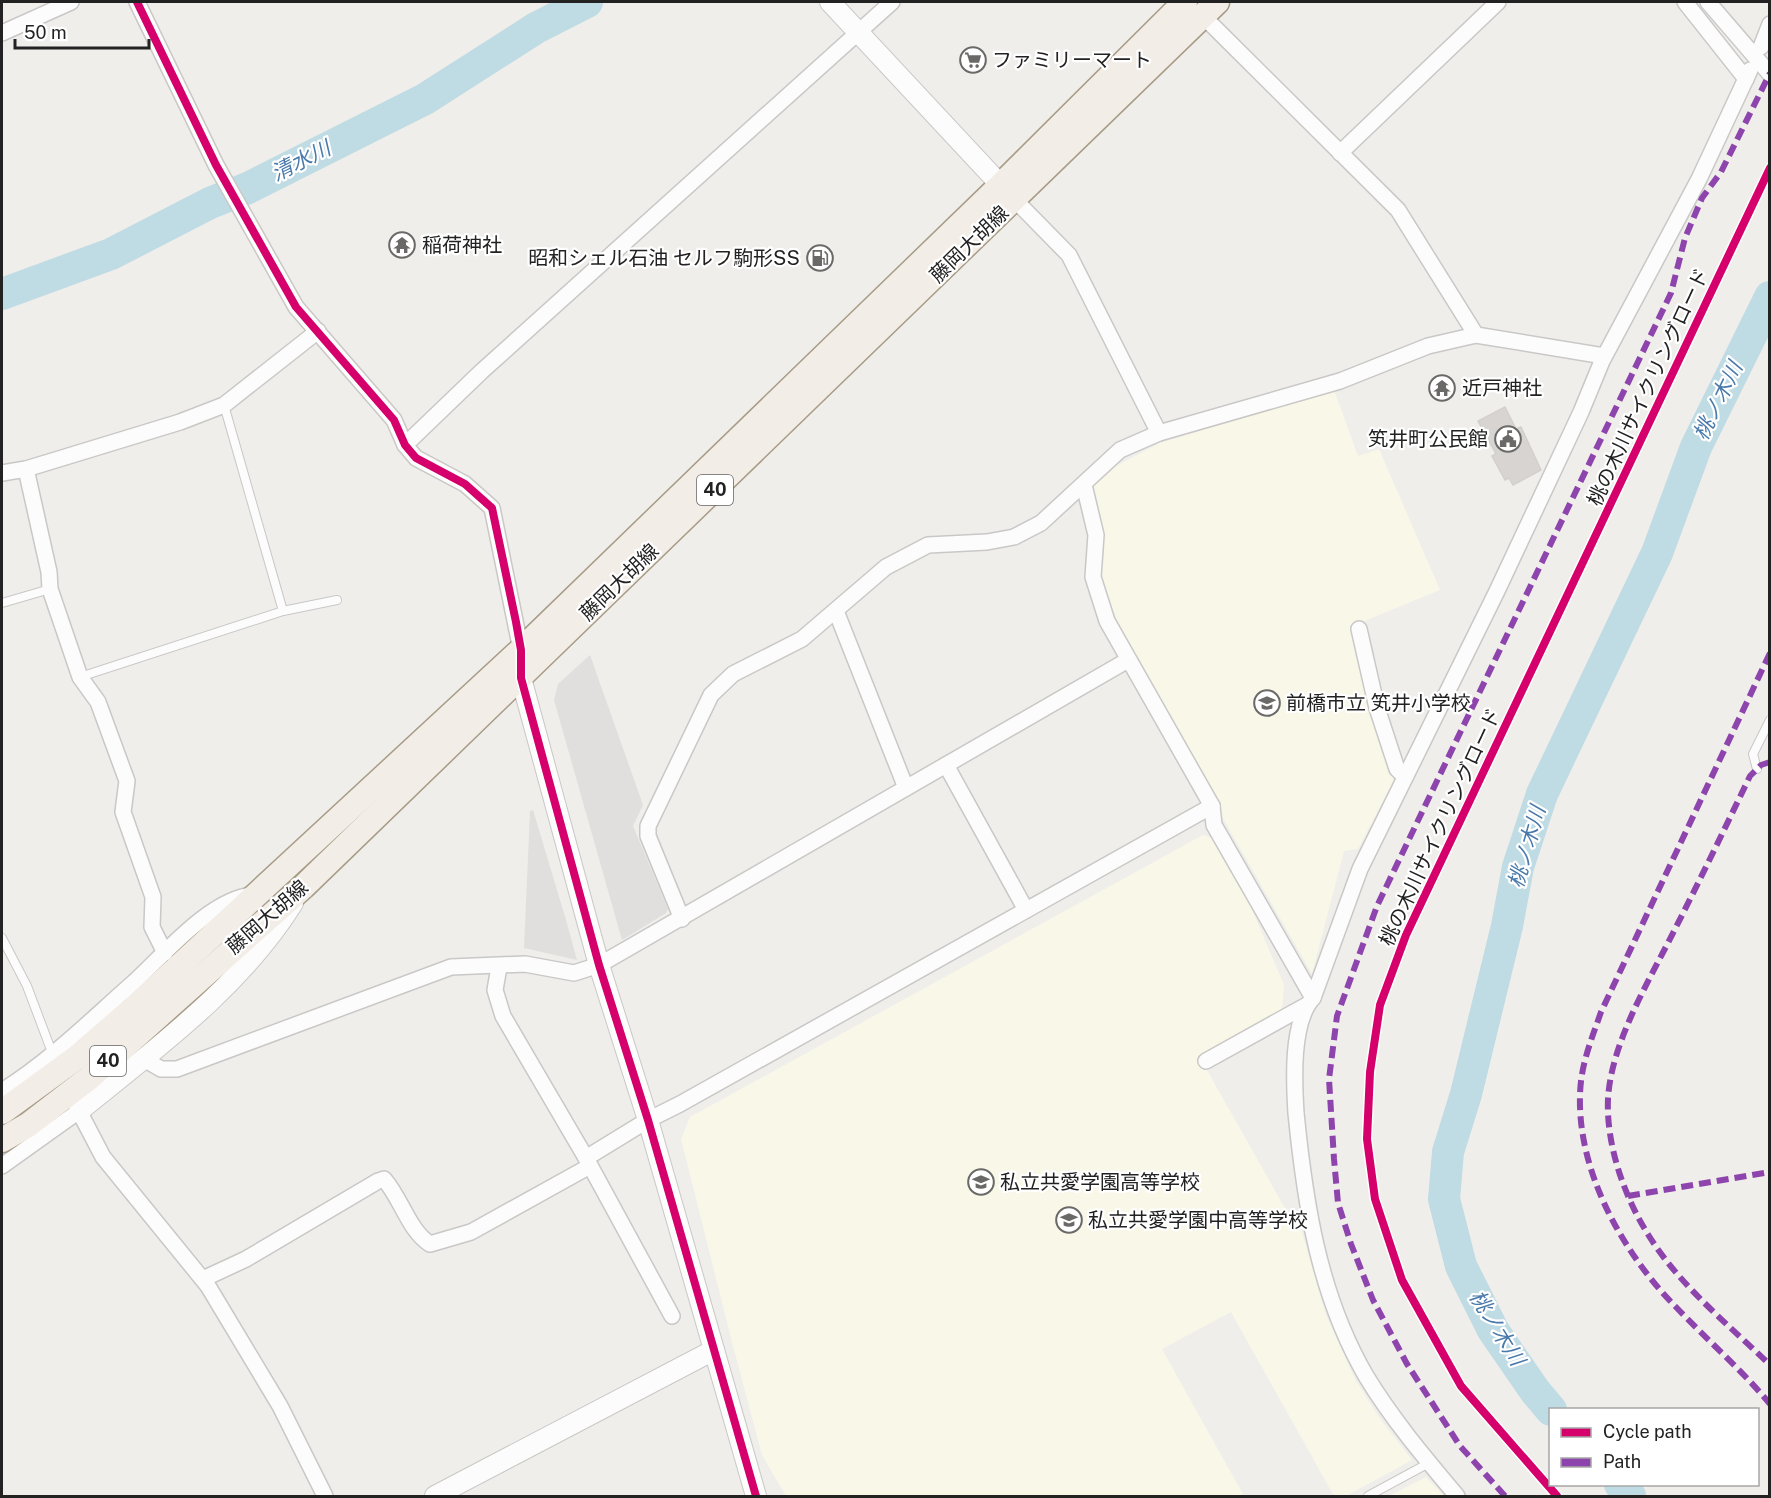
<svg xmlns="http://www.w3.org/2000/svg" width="1771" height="1498" viewBox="0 0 1771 1498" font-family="'Public Sans','Noto Sans JP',sans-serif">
<rect width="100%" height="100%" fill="#f0eeeb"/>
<!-- education -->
<g fill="#f8f7e8">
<path d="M1334 390 1358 456 1379 449 1440 590 1352 626 1394 780 1358 849 1344 851 1312 974 1213 801 1116 618 1100 575 1103 530 1094 486 1116 466 1160 443Z"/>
<path d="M1203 835 1214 839 1245 893 1284 985 1282 1010 1199 1056 1295 1226 1300 1225 1326 1315 1355 1379 1378 1416 1412 1460 1346 1496H1334L1231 1312 1162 1349 1244 1496H786L762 1455 732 1342 681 1139 690 1117Z"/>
<path d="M1426 1477 1444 1496H1389Z"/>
</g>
<!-- parking -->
<g fill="#e0dfde">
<path d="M590 655 643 805 633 826 668 909 666 913 622 940 554 700 558 684Z"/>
<path d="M533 810 566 920 577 960 524 948 530 811Z"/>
</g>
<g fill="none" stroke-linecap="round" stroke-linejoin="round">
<!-- river -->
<g stroke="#bfdbe3" stroke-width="32">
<path d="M2 294 111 254 210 203 248 188 425 99 536 28 587 2"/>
<path d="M1551 1410 1535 1391 1493 1330 1461 1266 1444 1199 1448 1152 1466 1094 1507 926 1518 867 1542 794 1657 553 1696 447 1770 297"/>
<path d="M1620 1484 1630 1496"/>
</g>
</g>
<!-- building -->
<path fill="#d7d4d2" stroke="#d3d0cc" stroke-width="1.5" d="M1505 407 1516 429 1521 427 1541 470 1513 485 1509 478 1505 480 1492 456 1496 454 1478 421Z"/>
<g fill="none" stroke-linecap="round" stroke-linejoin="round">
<!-- service casing -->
<g stroke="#c9c8c7" stroke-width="10">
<g id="service">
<path d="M224 405 283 611"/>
<path d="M2 603 50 589"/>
<path d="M80 677 283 611 337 600"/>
<path d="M1757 769 1753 754 1770 720"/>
<path d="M2 938 27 986 53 1055"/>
<path d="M1368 1496 1429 1463"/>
</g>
</g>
<!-- minor casing -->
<g stroke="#c9c8c7" stroke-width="18">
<g id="minor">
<path d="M137 2 216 165 296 307 394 420 405 445 416 458 465 484 492 508 521 650"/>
<path d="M1685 2 1746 79"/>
<path d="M1708 2 1770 74"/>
<path d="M2 33 71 2"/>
<path d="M1761 47 1770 24"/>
<path d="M1340 153 1498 2"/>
<path d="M1015 200 1069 255 1159 433"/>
<path d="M1476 335 1604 356"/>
<path d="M405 445 482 371 892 2"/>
<path d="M26 469 49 572 50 589 80 677 98 702 127 781 123 812 153 897 152 927 165 953"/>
<path d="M2 473 26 469 180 422 224 405 318 331"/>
<path d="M1084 485 1096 535 1093 577 1107 621 1212 806 1214 825 1313 998"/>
<path d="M836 611 906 788"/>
<path d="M1359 629 1377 708 1397 769 1404 776"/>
<path d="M946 765 1026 910"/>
<path d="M682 919 648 836V826L711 695 733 674 802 639 886 567 928 545 987 542 1014 537 1041 523 1120 450 1159 433 1340 381 1428 346 1476 335 1398 210 1203 16"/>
<path d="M499 967 495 990 503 1016 586 1158 672 1316"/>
<path d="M144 1059 161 1069H177L451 967 525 964 574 973 599 965 1128 660"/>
<path d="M1206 1061 1305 1006"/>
<path d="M2 1091C50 1061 90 1021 132 984 164 955 209 900 252 895"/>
<path d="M586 1158 648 1120 680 1104 1212 806"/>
<path d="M2 1166 79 1111 103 1157 208 1286 280 1406 325 1496"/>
<path d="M203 1279 246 1259 378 1181 384 1179C401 1198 409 1231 430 1244L471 1232 590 1166"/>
<path d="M1457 1496C1425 1458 1392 1419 1366 1376 1319 1295 1305 1204 1296 1113 1294 1081 1291 1022 1313 998L1360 869 1497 591 1581 412 1602 361 1699 179 1750 70"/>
</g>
</g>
<!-- tertiary casing -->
<g stroke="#c9c8c7" stroke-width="22">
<g id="tertiary">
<path d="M830 2 1010 195"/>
<path d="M521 664V678L599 965 648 1120 756 1496"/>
<path d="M79 1111C155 1049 240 988 293 903"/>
<path d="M435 1496 714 1350"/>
</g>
</g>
<!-- primary casing -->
<g stroke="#a79c86" stroke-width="27">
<g id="primary">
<path d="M2 1112 76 1058 135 1007 521 650 1001 185 1185 2"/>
<path d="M2 1140 28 1125 89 1078 303 887 1217 2"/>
</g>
</g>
<!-- service -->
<use href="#service" stroke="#fdfcfc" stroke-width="8"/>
<!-- minor -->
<use href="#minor" stroke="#fdfcfc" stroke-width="15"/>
<!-- tertiary -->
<use href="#tertiary" stroke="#fdfcfc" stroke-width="20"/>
<!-- primary -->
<use href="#primary" stroke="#f3ede7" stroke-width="24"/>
<!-- quiet -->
<g stroke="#8e44ad" stroke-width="6" stroke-dasharray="12 6" stroke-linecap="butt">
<path d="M1770 653 1601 1012C1593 1035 1584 1057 1581 1081 1572 1162 1620 1250 1675 1306 1706 1339 1741 1369 1770 1404"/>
<path d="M1770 762 1761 765 1750 776C1725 828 1700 880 1674 931 1649 981 1611 1043 1608 1099 1606 1146 1625 1198 1649 1236 1681 1287 1728 1324 1770 1365"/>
<path d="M1628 1196 1770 1172"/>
<path d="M1505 1496 1460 1446 1407 1364 1373 1300 1351 1244 1338 1203 1334 1159 1329 1079 1337 1016 1377 906 1671 293 1685 238 1702 198 1721 172 1770 73"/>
</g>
<!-- cycleway casing -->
<g stroke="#fff" stroke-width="11">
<g id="cycleway">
<path d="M137 2 216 165 296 307 394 420 405 445 416 458 465 484 492 508 516 622 521 650V678L599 965 648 1120 756 1496"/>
<path d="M1557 1496 1461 1386 1402 1280 1375 1199 1367 1139 1370 1072 1380 1005 1406 935 1770 168"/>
</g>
</g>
<!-- cycleway -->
<use href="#cycleway" stroke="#d6006c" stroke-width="8"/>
</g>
<!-- icons -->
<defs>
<g id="supermarket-ring" transform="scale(1.35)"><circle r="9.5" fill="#fff" stroke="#6a6968" stroke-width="1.5"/><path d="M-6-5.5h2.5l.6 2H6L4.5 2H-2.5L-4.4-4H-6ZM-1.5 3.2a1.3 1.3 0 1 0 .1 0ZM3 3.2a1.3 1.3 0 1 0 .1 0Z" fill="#6a6968"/></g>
<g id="temple-ring" transform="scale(1.35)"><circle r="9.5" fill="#fff" stroke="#6a6968" stroke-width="1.5"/><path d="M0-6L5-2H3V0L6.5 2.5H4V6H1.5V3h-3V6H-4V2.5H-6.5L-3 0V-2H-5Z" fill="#6a6968"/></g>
<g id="fuel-ring" transform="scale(1.35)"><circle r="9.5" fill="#fff" stroke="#6a6968" stroke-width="1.5"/><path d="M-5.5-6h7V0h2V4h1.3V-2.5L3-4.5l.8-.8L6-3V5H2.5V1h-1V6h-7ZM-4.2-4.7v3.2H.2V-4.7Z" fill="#6a6968"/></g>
<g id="civic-ring" transform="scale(1.35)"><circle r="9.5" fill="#fff" stroke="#6a6968" stroke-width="1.5"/><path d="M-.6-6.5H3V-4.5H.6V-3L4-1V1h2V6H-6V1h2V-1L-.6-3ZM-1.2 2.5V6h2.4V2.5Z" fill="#6a6968"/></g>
<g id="school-ring" transform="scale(1.35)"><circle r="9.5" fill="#fff" stroke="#6a6968" stroke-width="1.5"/><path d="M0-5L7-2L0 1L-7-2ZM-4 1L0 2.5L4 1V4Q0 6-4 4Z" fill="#6a6968"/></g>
</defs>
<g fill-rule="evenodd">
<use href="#supermarket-ring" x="973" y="60"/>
<use href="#temple-ring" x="402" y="245"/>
<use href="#fuel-ring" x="820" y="258"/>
<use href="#temple-ring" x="1442" y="388"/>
<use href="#civic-ring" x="1508" y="439"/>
<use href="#school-ring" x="1267" y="703"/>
<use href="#school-ring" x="981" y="1182"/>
<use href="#school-ring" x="1069" y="1220"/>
</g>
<g text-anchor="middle" stroke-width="4.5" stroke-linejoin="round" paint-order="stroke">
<!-- shield labels -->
<g fill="#fff" stroke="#646464" stroke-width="1.5">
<rect x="697" y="475" width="36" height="30" rx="4.5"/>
<rect x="90" y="1046" width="36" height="30" rx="4.5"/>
</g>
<g font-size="18" font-weight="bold" fill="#222">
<text x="715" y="496">40</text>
<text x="108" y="1067">40</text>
</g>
<!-- poi labels -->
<g font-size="20" fill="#222" stroke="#fff" text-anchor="start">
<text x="992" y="67">ファミリーマート</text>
<text x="422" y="252">稲荷神社</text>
<text x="800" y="265" text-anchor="end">昭和シェル石油 セルフ駒形SS</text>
<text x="1462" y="395">近戸神社</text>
<text x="1488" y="446" text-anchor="end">笂井町公民館</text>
<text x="1286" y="710">前橋市立 笂井小学校</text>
<text x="1000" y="1189">私立共愛学園高等学校</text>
<text x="1088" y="1227">私立共愛学園中高等学校</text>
</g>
<!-- street labels -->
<g font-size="20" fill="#222" stroke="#fff">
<text transform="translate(969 244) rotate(-44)" y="7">藤岡大胡線</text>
<text transform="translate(1648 387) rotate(-65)" y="7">桃の木川サイクリングロード</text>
<text transform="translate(619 582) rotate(-44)" y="7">藤岡大胡線</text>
<text transform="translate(1440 827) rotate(-65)" y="7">桃の木川サイクリングロード</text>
<text transform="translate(267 917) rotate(-41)" y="7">藤岡大胡線</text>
</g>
<!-- water labels -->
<g font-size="21" font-style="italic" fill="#4a7aab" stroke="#fff">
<text transform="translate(301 161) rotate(-27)" y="7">清水川</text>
<text transform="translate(1718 401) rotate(-64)" y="7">桃ノ木川</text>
<text transform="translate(1527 847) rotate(-74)" y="7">桃ノ木川</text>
<text transform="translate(1497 1328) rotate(58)" y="7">桃ノ木川</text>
</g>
</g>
<!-- border -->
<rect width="1771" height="1498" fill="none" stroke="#222222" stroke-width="6"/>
<!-- legend -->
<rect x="1549" y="1408" width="210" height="78" fill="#ffffff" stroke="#a7a7a7" stroke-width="1.5"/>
<rect x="1561" y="1428" width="30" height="9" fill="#d6006c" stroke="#a7a7a7" stroke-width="1.5"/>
<text x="1603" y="1438" font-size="18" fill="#222222">Cycle path</text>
<rect x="1561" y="1458" width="30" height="9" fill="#8e44ad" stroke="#a7a7a7" stroke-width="1.5"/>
<text x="1603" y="1468" font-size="18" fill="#222222">Path</text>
<!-- scale -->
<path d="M15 39v9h134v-9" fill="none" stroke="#222222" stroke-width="3"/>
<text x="24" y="39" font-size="18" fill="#222222" stroke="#ffffff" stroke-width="4.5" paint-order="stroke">50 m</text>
</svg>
